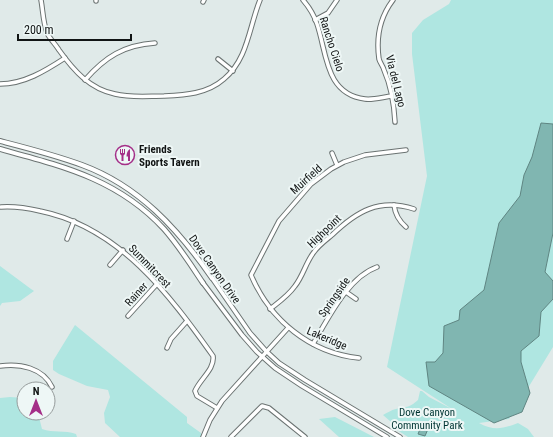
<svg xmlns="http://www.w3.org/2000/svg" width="553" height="437" viewBox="0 0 553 437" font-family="'Roboto Condensed',sans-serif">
<rect width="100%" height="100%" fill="#e0eae9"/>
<!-- green -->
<g fill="#afe6e1">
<path d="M451 0H553V347L509 419 479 423C494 431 502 429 518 423L528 429 534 437H408L397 430 398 428 383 415C387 413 391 410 396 409 406 406 408 409 418 400L420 391H422L429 397 452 409 387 367 427 176 412 54V33L423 20 449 4Z"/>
<path d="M0 266 31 289 34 291 20 301 2 303 0 306Z"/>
<path d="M75 325 187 417V423L201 433V437H120L105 423 104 413 110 397 108 390 87 386 59 374 53 370V361Z"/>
<path d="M10 397 24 398V413H38L42 429C53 433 65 430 76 434L77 437H0V398Z"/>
<path d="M335 417 374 437H339L319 419Z"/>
</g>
<!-- water -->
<g fill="#80b6b1" stroke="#5f8582">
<path d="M541 123 553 124V233L545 272 553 281V299L541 312 539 336 521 351V362L530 393 522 412 494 423 429 386 426 362H435L443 353 444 326 459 320 460 310 484 290 499 223 520 196 524 175 532 157Z"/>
<path d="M423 422 431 425 432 427 428 429 425 436 418 434Z"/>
</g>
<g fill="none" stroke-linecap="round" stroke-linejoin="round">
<!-- minor casing -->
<g stroke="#6b7372" stroke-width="5.5">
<g id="minor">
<path d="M41 0C43 11 43 22 47 33 50 39 56 45 59 50 74 71 90 89 115 94 131 98 148 96 164 96 185 95 207 94 224 79 248 59 249 27 260 0"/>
<path d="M303 0C309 7 314 15 317 24 327 53 325 94 365 99 374 100 383 97 392 96"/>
<path d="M393 0C380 17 376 38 379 59 380 63 383 66 384 70 391 86 394 104 395 122"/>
<path d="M96 1V0"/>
<path d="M203 2 204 0"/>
<path d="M315 20 328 13 337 0"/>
<path d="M218 59 233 71"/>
<path d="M85 80C105 57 124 45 155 43"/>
<path d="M0 84C24 84 45 71 65 58"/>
<path d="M332 153 337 165"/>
<path d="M394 205C395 214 399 221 406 227"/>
<path d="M1 207C15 206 27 208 40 211 119 227 169 294 213 356 215 369 200 379 195 391L197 396 217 408"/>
<path d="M67 239 74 221"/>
<path d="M110 265 123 250"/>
<path d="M212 278 250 333 266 351 279 363 305 380 400 437"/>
<path d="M203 283 242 335 257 352 275 368 302 386 387 437"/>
<path d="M346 292 356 299"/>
<path d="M270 309C279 302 288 296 295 286 303 276 306 262 314 252 319 245 326 240 332 235 357 211 379 198 414 209"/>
<path d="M128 316 157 284"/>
<path d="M313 344C328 319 348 277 377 267"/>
<path d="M167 348 171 339 187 321"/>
<path d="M359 358C310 353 270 320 251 275L279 221 311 184 331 169 344 162 365 155 406 150"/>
<path d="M0 366C20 363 43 368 52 387"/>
<path d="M203 437 210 420 222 401 288 328"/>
<path d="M231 437 262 406 269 408 305 437"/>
</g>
</g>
<!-- tertiary casing -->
<g stroke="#6b7372" stroke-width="6">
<g id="tertiary">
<path d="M0 141C27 148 55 155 82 165 139 186 178 229 212 278"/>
<path d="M0 149C62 166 118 179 164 229 179 246 191 265 203 283"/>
</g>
</g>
<!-- minor -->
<use href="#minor" stroke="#fff" stroke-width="3.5"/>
<!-- tertiary -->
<use href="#tertiary" stroke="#fff" stroke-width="4"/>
</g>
<!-- icons -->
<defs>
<g id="restaurant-ring" transform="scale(1)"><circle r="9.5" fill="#eef7f6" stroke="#a42f88" stroke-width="1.5"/><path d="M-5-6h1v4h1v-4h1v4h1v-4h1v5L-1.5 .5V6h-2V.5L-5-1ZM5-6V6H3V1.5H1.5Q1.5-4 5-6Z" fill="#a42f88"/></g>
</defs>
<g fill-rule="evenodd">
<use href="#restaurant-ring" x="125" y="155"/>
</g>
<g text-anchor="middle" stroke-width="4" stroke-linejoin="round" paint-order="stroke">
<!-- street labels -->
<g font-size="11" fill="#111414" stroke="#eef7f6">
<text transform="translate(332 44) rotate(72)" y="4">Rancho Cielo</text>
<text transform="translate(396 81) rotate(76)" y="4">Via del Lago</text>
<text transform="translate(306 179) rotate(-42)" y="4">Muirfield</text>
<text transform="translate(324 231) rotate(-44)" y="4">Highpoint</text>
<text transform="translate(150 266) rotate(46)" y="4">Summitcrest</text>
<text transform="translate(215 269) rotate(55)" y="4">Dove Canyon Drive</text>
<text transform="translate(136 294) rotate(-48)" y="4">Rainer</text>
<text transform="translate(334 297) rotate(-55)" y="4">Springside</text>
<text transform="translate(327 338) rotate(23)" y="4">Lakeridge</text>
</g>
<!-- poi labels -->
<g font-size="11" font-weight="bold" fill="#111414" stroke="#eef7f6" text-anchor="start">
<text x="139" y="153">Friends<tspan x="139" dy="13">Sports Tavern</tspan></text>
</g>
<!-- park labels -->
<g font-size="11" fill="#003533" stroke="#eef7f6">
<text x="427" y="416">Dove Canyon<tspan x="427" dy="13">Community Park</tspan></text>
</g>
</g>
<!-- north arrow -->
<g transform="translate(36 401)"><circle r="19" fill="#eef7f6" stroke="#969c9c"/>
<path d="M0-3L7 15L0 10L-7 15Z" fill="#a42f88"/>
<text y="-6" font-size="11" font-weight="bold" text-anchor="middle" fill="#111414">N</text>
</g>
<!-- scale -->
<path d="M18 34v6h113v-6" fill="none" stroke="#111414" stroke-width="2"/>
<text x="24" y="34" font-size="12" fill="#111414" stroke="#eef7f6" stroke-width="3" paint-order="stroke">200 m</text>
</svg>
